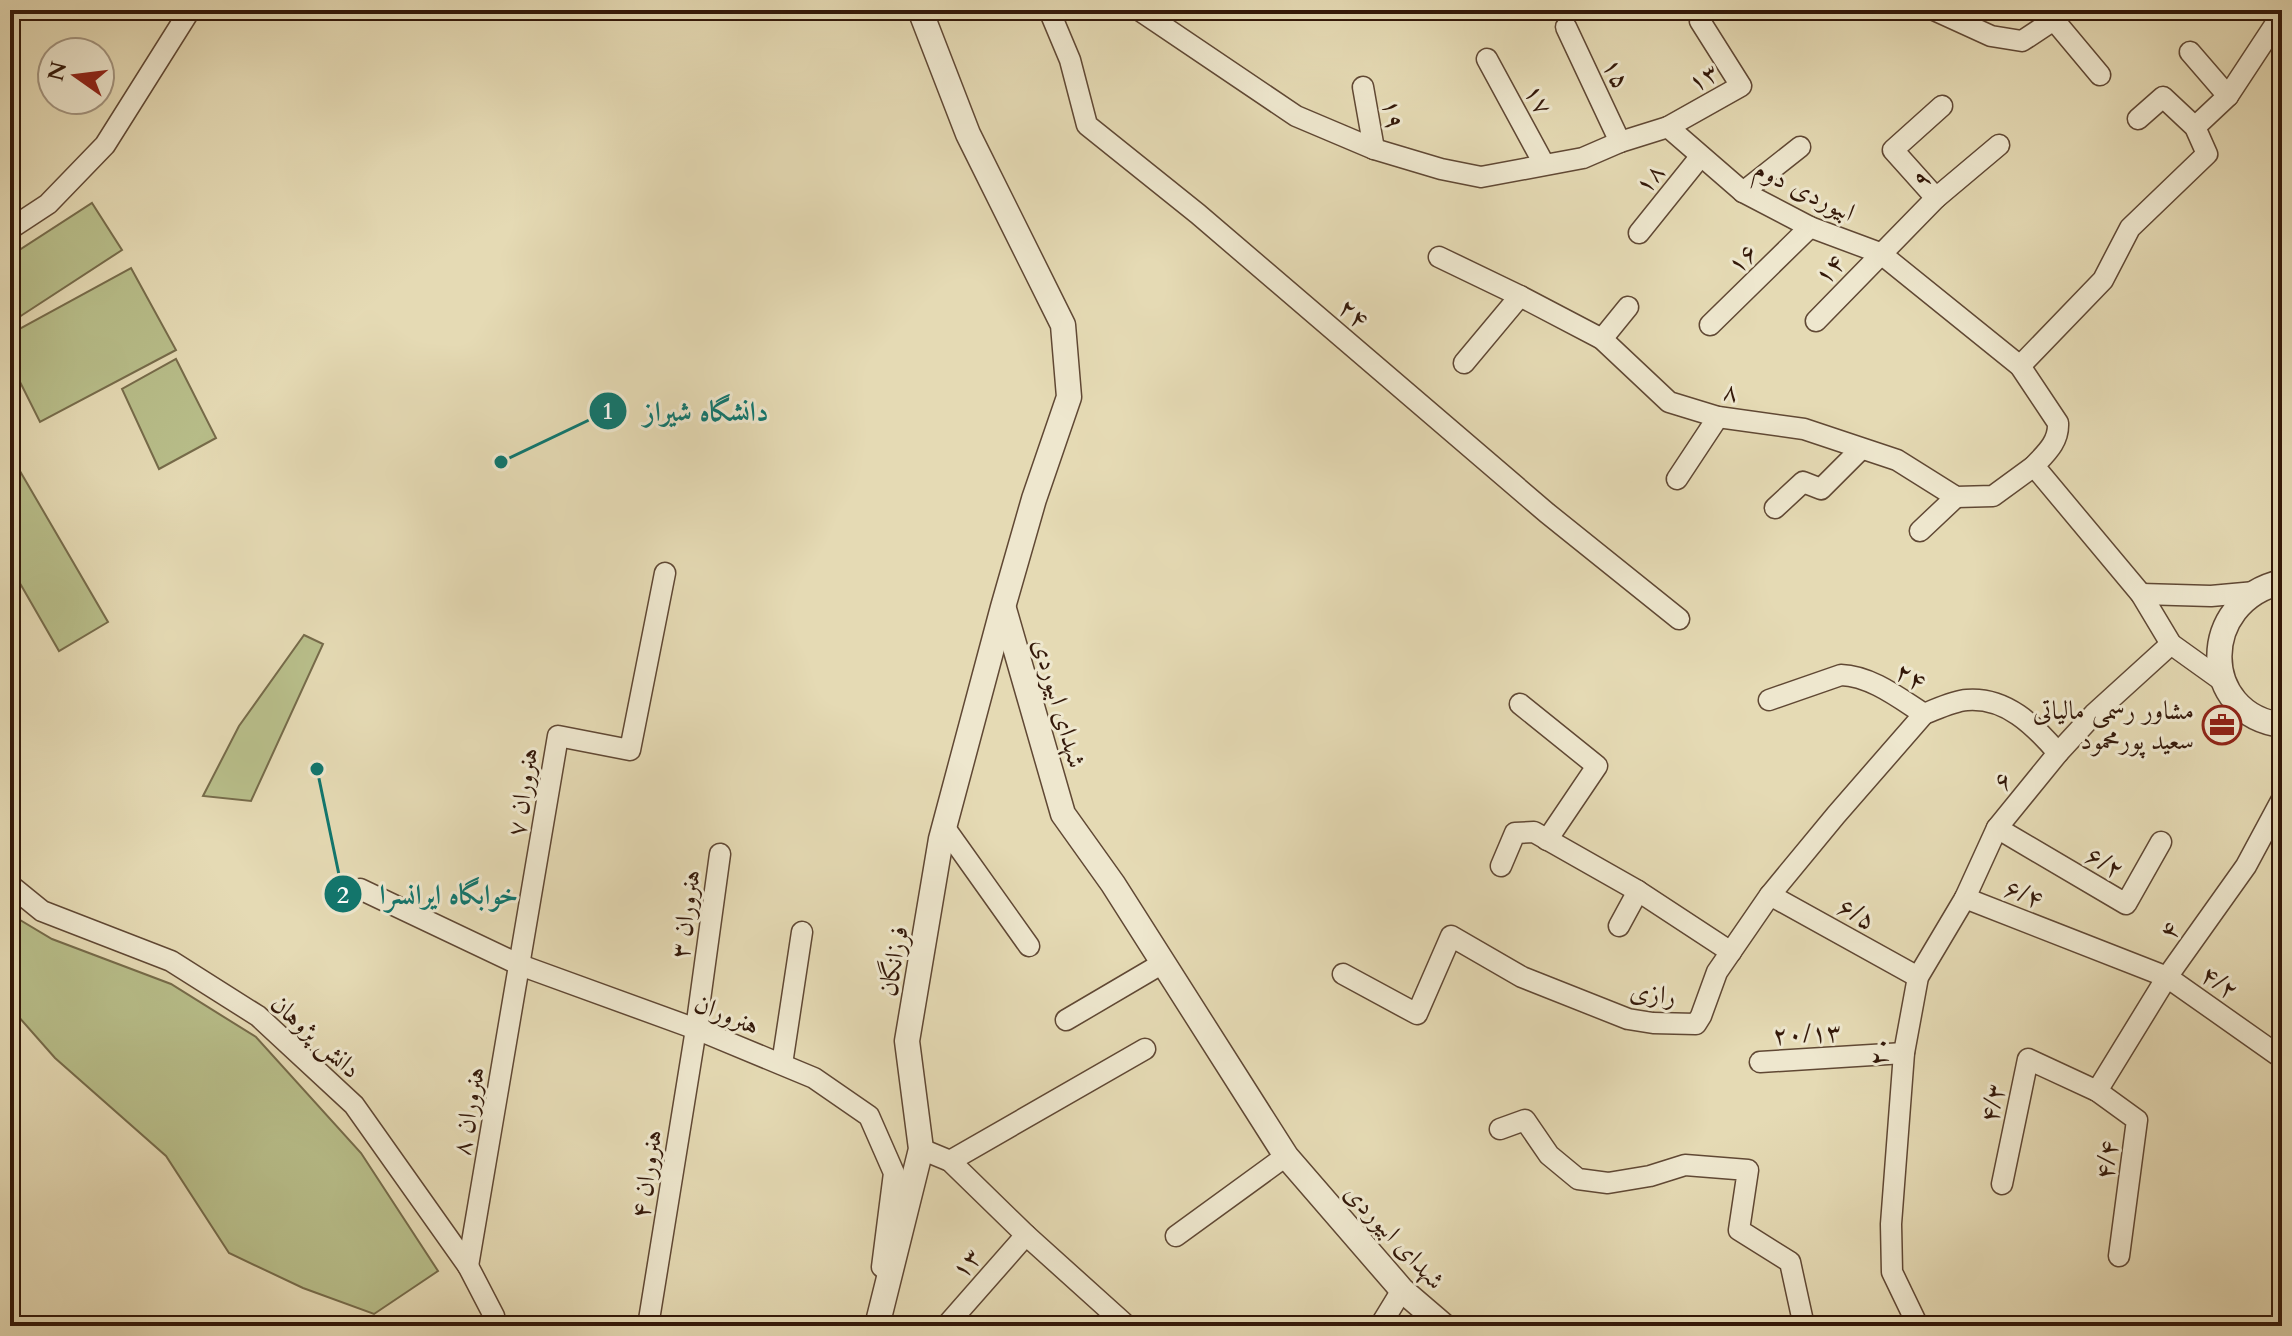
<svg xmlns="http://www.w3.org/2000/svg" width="2292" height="1336" viewBox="0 0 2292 1336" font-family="Cardo,Amiri,serif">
<rect width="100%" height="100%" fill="#e5dab4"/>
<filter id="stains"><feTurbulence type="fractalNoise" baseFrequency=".0025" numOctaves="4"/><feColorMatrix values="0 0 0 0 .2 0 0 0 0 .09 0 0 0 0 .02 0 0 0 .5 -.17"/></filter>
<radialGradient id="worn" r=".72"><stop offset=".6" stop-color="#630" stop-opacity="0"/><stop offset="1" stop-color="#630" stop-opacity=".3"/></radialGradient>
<!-- green -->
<g fill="#b8be8a" stroke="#766b4a" stroke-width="2">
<path d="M92 203 122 250 10 323V256Z"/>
<path d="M131 268 176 350 40 422 10 362V334Z"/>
<path d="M176 359 216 438 159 469 122 389Z"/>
<path d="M10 454 108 622 59 651 10 566Z"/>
<path d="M304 635 323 644 251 801 203 796 239 726Z"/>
<path d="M10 914 52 939 171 984 256 1037 361 1153 438 1271 374 1314 303 1288 229 1253 166 1156 55 1058 10 1007Z"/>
</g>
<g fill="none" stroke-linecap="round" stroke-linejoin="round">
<!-- minor casing -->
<g stroke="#604834" stroke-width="23">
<g id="minor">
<path d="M1049 10 1070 60 1087 125 1198 214 1547 513 1679 619"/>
<path d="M1139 10 1296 116 1374 149 1441 169 1481 177 1583 158 1620 142 1668 127 1743 192 1810 227 1880 253 2020 366 2058 423C2059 442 2046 453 2034 466L2141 594 2171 644 2224 682"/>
<path d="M1934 10 1991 36 2022 41 2054 20 2061 10"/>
<path d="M2054 20 2100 75"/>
<path d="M1566 27 1620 142"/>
<path d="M2190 52 2228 96"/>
<path d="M1487 59 1544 164"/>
<path d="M1363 87 1374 149"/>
<path d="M1668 127 1741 86 1700 21"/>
<path d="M2195 127 2228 96 2282 14"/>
<path d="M1743 192 1800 147"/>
<path d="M1936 198 1893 150 1942 106"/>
<path d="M10 229 48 204 105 145 190 10"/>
<path d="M1639 233 1700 157"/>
<path d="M1439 257 1520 296 1602 339 1669 402 1718 417 1804 429 1897 460 1956 497 1993 496 2034 466"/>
<path d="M1816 321 1936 198 1999 145"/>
<path d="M1710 325 1810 227"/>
<path d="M1602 339 1628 307"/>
<path d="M1464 363 1520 296"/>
<path d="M2020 366 2103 280 2130 228 2207 154 2195 127 2163 97 2138 119"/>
<path d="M1677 479 1718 417"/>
<path d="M1775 508 1803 482 1821 489 1861 449"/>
<path d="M1920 531 1956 497"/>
<path d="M2141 594 2211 596 2255 592"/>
<path d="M1769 700 1841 675C1871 676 1899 698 1924 714 1937 709 1953 701 1967 700 2006 697 2034 725 2058 753"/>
<path d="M1520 704 1597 766 1547 840"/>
<path d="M945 828 1029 946"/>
<path d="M1997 828 2126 904 2161 842"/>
<path d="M1501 866 1515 833 1534 832 1638 891 1731 952"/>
<path d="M10 885 42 911 171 961 258 1016 354 1105 468 1266 494 1316 496 1326"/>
<path d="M360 889 520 965 696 1029 814 1078 869 1116 894 1173 882 1267"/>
<path d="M1770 895 1918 977"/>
<path d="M1965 898 2167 977 2282 1058"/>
<path d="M1619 926 1638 891"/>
<path d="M1343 974 1417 1014 1451 936 1522 977 1628 1019 1653 1023 1696 1024 1701 1016 1717 972 1770 895 1836 815 1924 714"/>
<path d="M1066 1020 1163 963"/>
<path d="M1760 1062 1904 1053"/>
<path d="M782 1064 802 932"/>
<path d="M2097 1091 2167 977 2246 866 2282 799"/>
<path d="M1500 1129 1525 1120 1549 1155 1578 1179 1608 1183 1650 1176 1685 1165 1748 1170 1739 1230 1790 1262 1804 1326"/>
<path d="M921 1149 950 1161 1026 1235 1127 1326"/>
<path d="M950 1161 1145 1049"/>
<path d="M2002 1184 2028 1059 2097 1091 2137 1120 2119 1256"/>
<path d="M1176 1236 1286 1156"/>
<path d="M468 1266 558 736 630 750 665 573"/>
<path d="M648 1326 696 1029 720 854"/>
<path d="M946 1326 1026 1235"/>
<path d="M1380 1326 1402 1290"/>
<path d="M1918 1326 1892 1272 1891 1224 1904 1053 1918 977 1965 898 1997 828 2058 753 2094 714 2171 644"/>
</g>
</g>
<!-- tertiary casing -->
<g stroke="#604834" stroke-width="27">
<g id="tertiary">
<path d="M2282 582C2198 601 2199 715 2282 725"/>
<path d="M1004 609 1063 814 1113 884 1286 1156 1402 1290 1444 1326"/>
<path d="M877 1326 921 1149 907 1041 941 839 1003 607 1034 499 1069 397 1063 325 968 134 920 10"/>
</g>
</g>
<!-- minor -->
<use href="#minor" stroke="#eee7ce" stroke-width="20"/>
<!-- tertiary -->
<use href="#tertiary" stroke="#eee7ce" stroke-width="24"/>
</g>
<!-- icons -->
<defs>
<g id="office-ring" transform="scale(2)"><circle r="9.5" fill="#eee7ce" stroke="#8f2418" stroke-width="1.5"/><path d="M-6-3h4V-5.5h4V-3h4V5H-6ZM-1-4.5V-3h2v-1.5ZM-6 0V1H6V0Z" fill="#8f2418"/></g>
</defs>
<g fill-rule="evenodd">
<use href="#office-ring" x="2222" y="725"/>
</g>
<g text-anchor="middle" stroke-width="6" stroke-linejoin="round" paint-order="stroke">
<!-- street labels -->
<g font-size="26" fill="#331809" stroke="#eee7ce">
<text transform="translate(1617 73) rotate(64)" y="9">۱۵</text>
<text transform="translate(1703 77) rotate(-30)" y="9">۱۳</text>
<text transform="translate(1539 99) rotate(61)" y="9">۱۷</text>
<text transform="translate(1394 114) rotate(81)" y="9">۱۹</text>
<text transform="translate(1649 178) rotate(-51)" y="9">۱۸</text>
<text transform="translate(1921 178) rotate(-42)" y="9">۹</text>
<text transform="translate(1805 190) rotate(26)" y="9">ابیوردی دوم</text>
<text transform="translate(1742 258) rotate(-45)" y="9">۱۶</text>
<text transform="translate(1829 269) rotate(-47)" y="9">۱۴</text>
<text transform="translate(1354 313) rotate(41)" y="9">۲۴</text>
<text transform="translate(1731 391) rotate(9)" y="9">۸</text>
<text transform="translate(1911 676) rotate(30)" y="9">۲۴</text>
<text transform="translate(1060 703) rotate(74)" y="9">شهدای ابیوردی</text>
<text transform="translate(2002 780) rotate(-51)" y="9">۶</text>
<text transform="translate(522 792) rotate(-81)" y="9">هنروران ۷</text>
<text transform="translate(2105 862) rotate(30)" y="9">۶/۲</text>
<text transform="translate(2024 893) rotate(21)" y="9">۶/۴</text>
<text transform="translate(1857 913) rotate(29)" y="9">۶/۵</text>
<text transform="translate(685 914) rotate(-82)" y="9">هنروران ۳</text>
<text transform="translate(2169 930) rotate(-55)" y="9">۴</text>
<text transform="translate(893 961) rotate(-80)" y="9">فرزانگان</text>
<text transform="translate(2220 982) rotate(35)" y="9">۴/۲</text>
<text transform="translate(1653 993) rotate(8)" y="9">رازی</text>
<text transform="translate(727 1014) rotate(22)" y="9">هنروران</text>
<text transform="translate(1807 1033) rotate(-3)" y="9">۲۰/۱۳</text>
<text transform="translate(316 1036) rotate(42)" y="9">دانش پژوهان</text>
<text transform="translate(1879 1051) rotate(-83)" y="9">۲۰</text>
<text transform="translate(1992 1103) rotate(-78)" y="9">۴/۳</text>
<text transform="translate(468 1111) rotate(-80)" y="9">هنروران ۸</text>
<text transform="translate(2106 1160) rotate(-82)" y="9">۴/۴</text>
<text transform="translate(646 1174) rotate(-81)" y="9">هنروران ۴</text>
<text transform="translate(1395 1236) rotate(47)" y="9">شهدای ابیوردی</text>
<text transform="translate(966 1263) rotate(-49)" y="9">۱۳</text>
</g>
<!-- poi labels -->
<g font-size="26" fill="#331809" stroke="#eee7ce" text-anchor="end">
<text x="2194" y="719">مشاور رسمی مالیاتی<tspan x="2194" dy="30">سعید پورمحمود</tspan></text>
</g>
</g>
<!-- callouts -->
<path fill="none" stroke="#0f766e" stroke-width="3" d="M501 462L608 411M317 769L343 894"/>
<g fill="#0f766e" stroke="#eee7ce" stroke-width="3">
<circle cx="501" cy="462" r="8"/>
<circle cx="317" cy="769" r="8"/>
<circle cx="608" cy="411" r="20"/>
<circle cx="343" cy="894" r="20"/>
</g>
<g font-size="24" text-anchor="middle" font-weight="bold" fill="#fff">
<text x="608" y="419">1</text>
<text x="343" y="903">2</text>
</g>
<g font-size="28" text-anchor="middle" font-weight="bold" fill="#0f766e" stroke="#eee7ce" stroke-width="6" stroke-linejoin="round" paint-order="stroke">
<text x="706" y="421">دانشگاه شیراز</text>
<text x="449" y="904">خوابگاه ایرانسرا</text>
</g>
<!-- margin -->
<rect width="2292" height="1336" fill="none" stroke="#e5dab4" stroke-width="40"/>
<rect x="12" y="12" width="2268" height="1312" fill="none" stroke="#331809" stroke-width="4"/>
<rect x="20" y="20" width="2252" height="1296" fill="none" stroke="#331809" stroke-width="2"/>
<!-- north arrow -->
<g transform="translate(76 76) rotate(284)"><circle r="38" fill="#eee7ce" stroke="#a3947f" stroke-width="2"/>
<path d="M0-6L14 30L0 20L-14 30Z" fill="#8f2418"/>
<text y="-12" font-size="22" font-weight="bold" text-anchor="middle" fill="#331809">N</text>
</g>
<rect width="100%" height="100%" filter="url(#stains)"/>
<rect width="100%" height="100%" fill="url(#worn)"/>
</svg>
